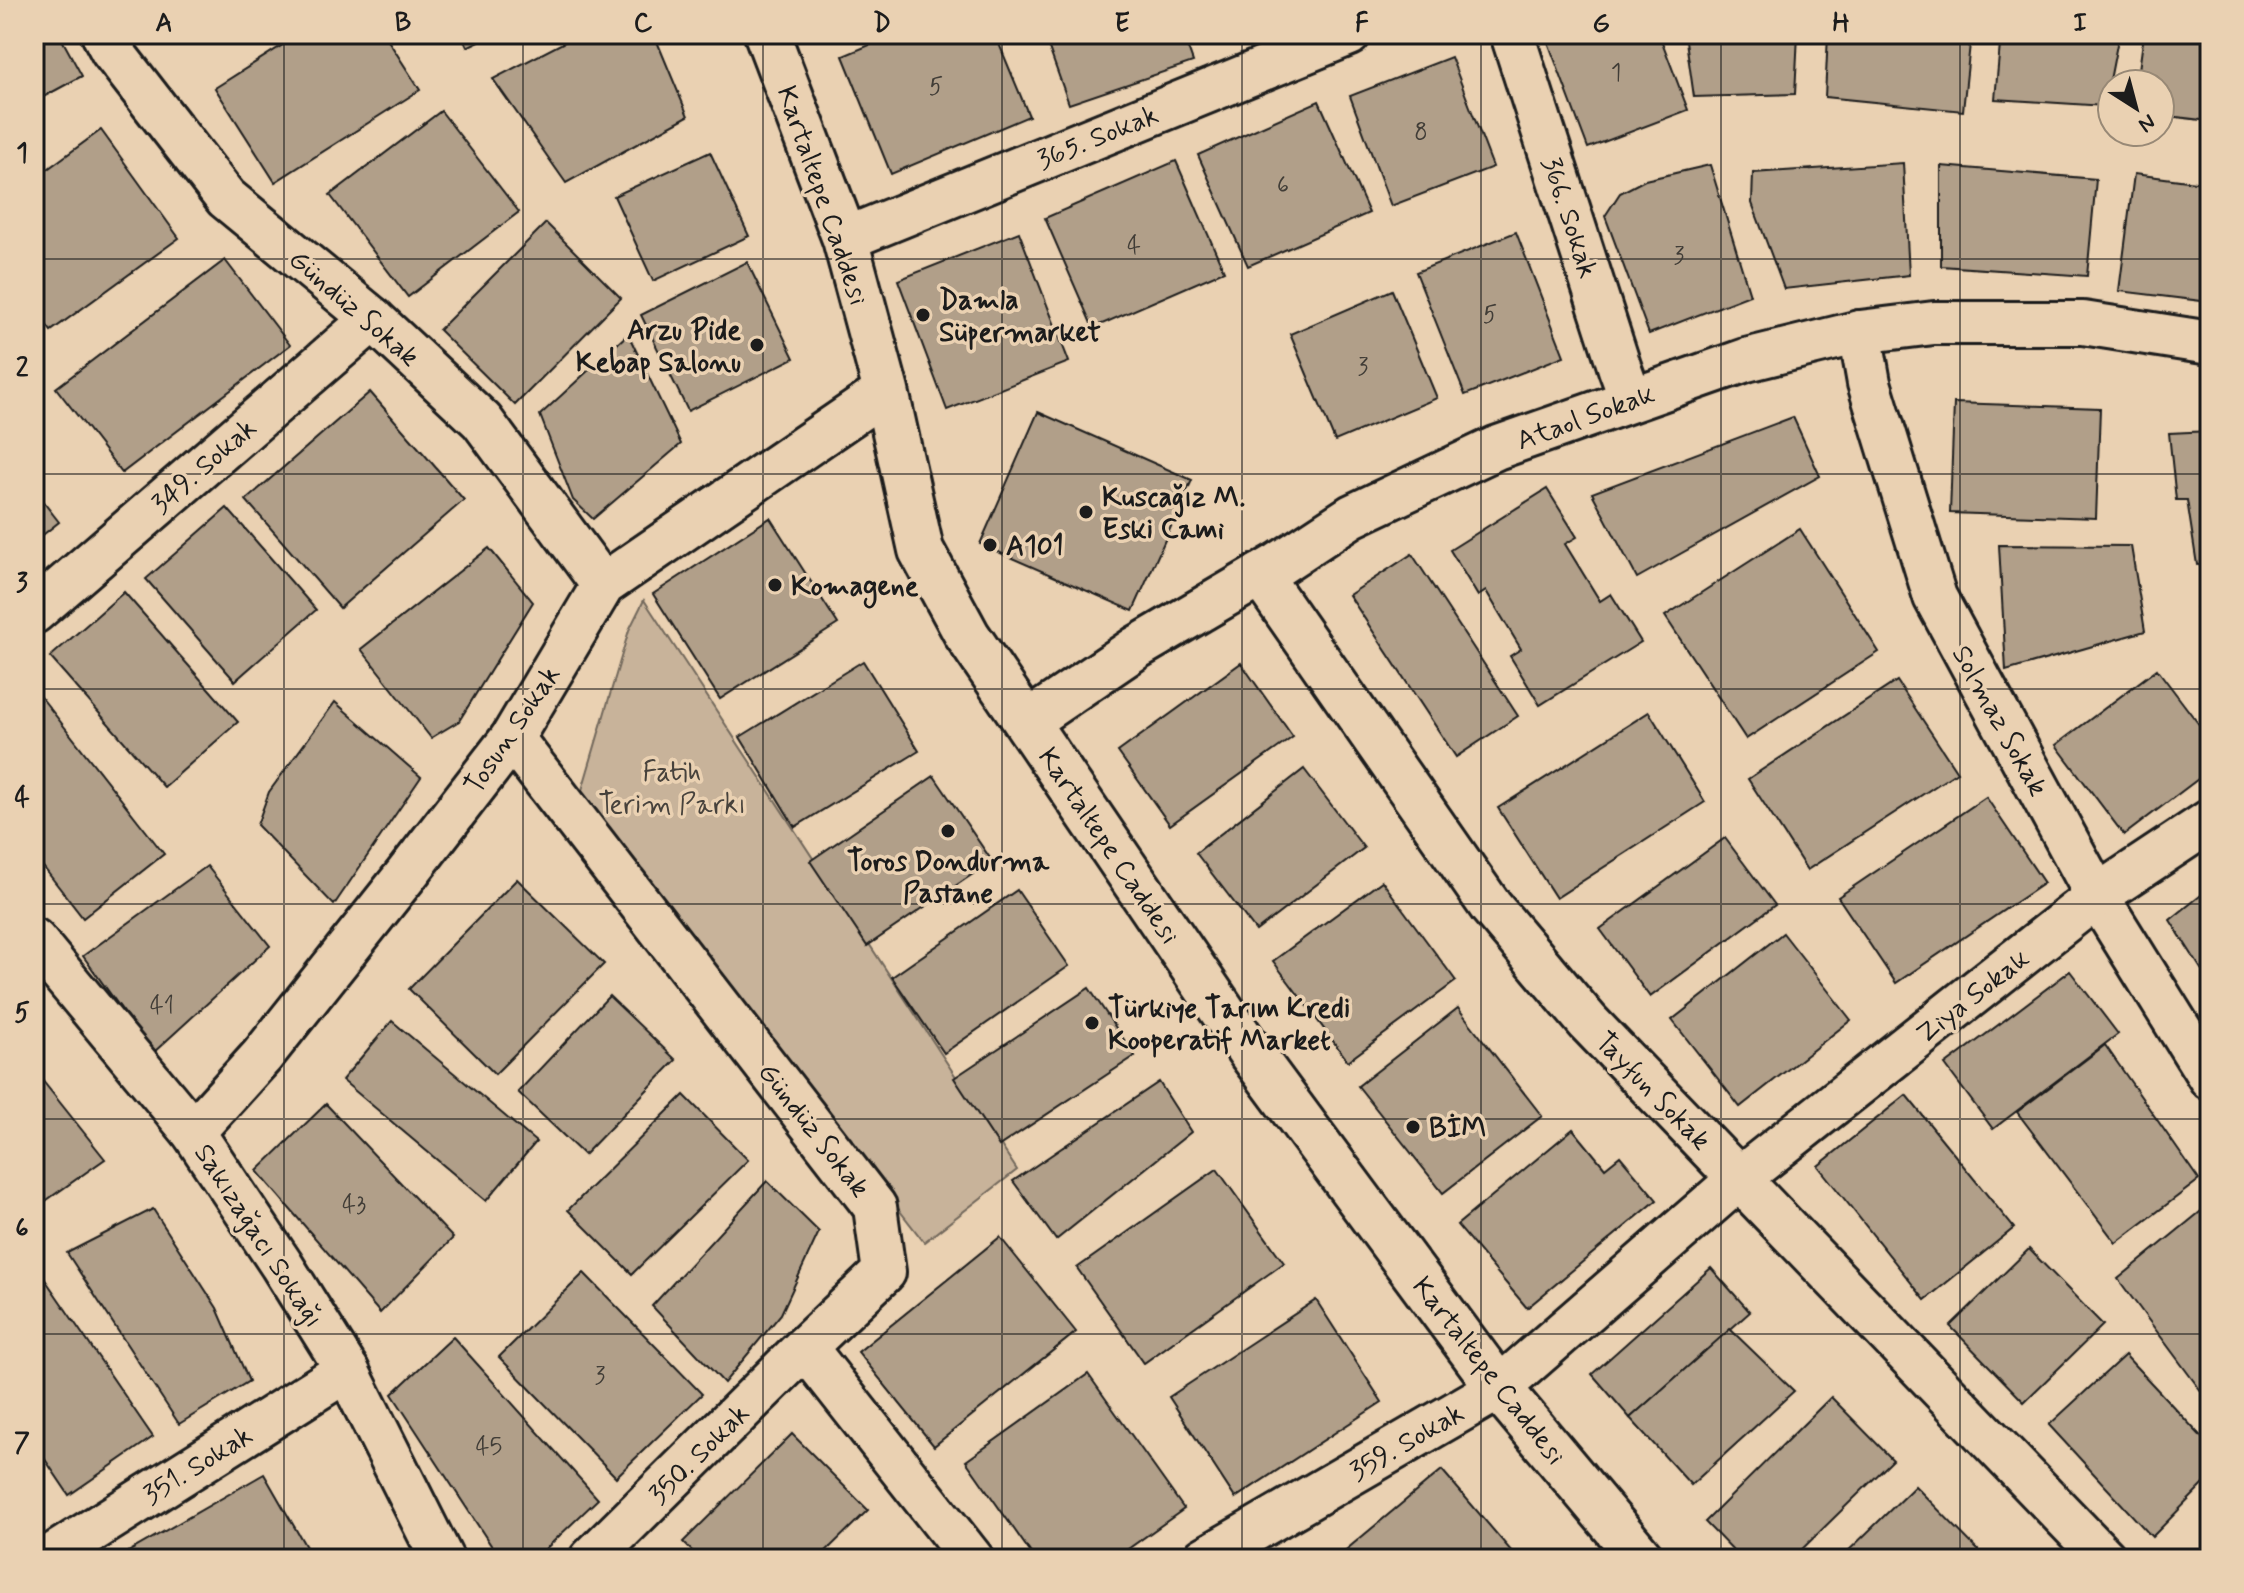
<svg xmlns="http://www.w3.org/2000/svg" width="2244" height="1593" viewBox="0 0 2244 1593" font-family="Mynerve,sans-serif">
<rect width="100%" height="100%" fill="#ead1b2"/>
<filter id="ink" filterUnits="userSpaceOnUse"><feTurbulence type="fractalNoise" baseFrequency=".0125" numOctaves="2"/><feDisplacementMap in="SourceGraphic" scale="16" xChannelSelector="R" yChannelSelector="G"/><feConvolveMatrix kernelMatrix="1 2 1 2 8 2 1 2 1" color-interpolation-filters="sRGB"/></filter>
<g filter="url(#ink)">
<!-- green -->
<path fill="#c8b39a" stroke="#72685b" stroke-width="2" d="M644 600 1017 1170 924 1242 580 797 629 630Z"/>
<!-- building -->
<g fill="#b19f89" stroke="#1c1c1c" stroke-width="2">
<path d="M34 34H59L82 76 34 102Z"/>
<path d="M300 34H384L420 90 275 182 215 88Z"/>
<path d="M461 34H494L467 47Z"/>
<path d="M580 34H654L688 116 566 183 493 79Z"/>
<path d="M896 34H995L1029 116 891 174 843 56Z"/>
<path d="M1044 34H1183L1193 62 1069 104Z"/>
<path d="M1197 34H1234L1201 46Z"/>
<path d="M1545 34H1659L1688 110 1588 148Z"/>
<path d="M1685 34H1798L1795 94 1694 97Z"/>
<path d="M1828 34H1971L1963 111 1825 97Z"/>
<path d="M2001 34H2119L2105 106 1995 99Z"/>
<path d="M2144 34H2210V121L2160 115V84H2137Z"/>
<path d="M1451 57 1493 167 1391 206 1350 96Z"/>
<path d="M1319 101 1369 213 1248 266 1198 155Z"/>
<path d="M441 111 519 212 408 297 330 195Z"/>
<path d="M101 130 179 238 51 331 34 308V179Z"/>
<path d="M710 152 749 236 653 281 614 196Z"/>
<path d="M1176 161 1224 271 1093 328 1045 218Z"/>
<path d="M1903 163 1909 275 1784 289 1752 203 1753 173Z"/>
<path d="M1710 165 1750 295 1649 334 1605 216 1620 193 1645 180Z"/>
<path d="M1941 166 2096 179 2087 276 1941 266Z"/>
<path d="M2134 174 2210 184V302L2119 291Z"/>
<path d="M546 223 621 298 515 405 439 330Z"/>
<path d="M1019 232 1069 362 947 410 898 280Z"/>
<path d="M1516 232 1564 356 1465 395 1416 272Z"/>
<path d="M225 260 290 345 122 473 56 388Z"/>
<path d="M747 262 794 358 688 411 641 315Z"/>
<path d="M1392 290 1437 398 1335 441 1290 334Z"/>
<path d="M628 334 681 444 593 519 573 500 540 415Z"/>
<path d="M370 392 464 500 340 608 246 500Z"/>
<path d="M1954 403 2100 408 2096 518 1950 513Z"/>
<path d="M1038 412 1192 480 1133 611 980 544Z"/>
<path d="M1793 417 1820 476 1637 578 1592 493Z"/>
<path d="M2210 431V564L2197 565 2187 500H2176L2169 433Z"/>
<path d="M1547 489 1577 537 1565 544 1600 601 1611 594 1641 642 1540 705 1510 656 1521 649 1486 591 1478 596 1450 550Z"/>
<path d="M34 490 59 522 34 542Z"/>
<path d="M227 508 316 610 235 681 146 579Z"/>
<path d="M770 518 838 624 720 699 653 594Z"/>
<path d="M1800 529 1879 652 1746 739 1665 616Z"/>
<path d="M1999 545 2131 546 2145 631 2006 671Z"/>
<path d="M489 548 533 602 459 721 431 738 361 649Z"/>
<path d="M1412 554 1518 716 1456 757 1349 595Z"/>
<path d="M124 592 238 722 164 787 50 657Z"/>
<path d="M2210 605V641L2196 608Z"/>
<path d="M863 661 919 751 795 827 740 737Z"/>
<path d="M1241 663 1293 737 1170 825 1118 752Z"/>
<path d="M2157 669 2210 739V770L2124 835 2056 745Z"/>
<path d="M1897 681 1957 772 1807 870 1748 779Z"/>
<path d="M34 688 164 854 83 918 34 855Z"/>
<path d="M335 702 421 777 334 905 257 825 269 792Z"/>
<path d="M1649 712 1705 802 1556 898 1498 808Z"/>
<path d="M1304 769 1364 848 1256 931 1196 853Z"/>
<path d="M934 776 992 861 867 946 810 861Z"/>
<path d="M1986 797 2044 883 1896 983 1838 897Z"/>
<path d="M1725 838 1775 905 1650 997 1600 929Z"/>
<path d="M207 866 270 946 153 1053 83 956Z"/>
<path d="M517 879 604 964 495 1074 409 989Z"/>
<path d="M1382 881 1456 981 1348 1061 1273 961Z"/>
<path d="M2210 888V983L2170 920Z"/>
<path d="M1017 890 1069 966 944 1053 892 977Z"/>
<path d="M1783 933 1851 1020 1740 1107 1672 1020Z"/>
<path d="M2070 971 2118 1034 1993 1129 1945 1065Z"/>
<path d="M1089 988 1135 1056 999 1146 954 1078Z"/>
<path d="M609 996 676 1060 584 1155 518 1092Z"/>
<path d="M1458 1008 1542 1116 1443 1193 1358 1086Z"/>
<path d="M392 1021 536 1142 486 1201 342 1080Z"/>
<path d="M2105 1045 2199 1180 2116 1243 2017 1112Z"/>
<path d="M34 1070 105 1159 34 1209Z"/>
<path d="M1159 1082 1191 1132 1056 1240 1013 1181Z"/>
<path d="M684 1095 748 1160 632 1274 568 1210Z"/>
<path d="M1906 1095 2014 1228 1925 1300 1818 1166Z"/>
<path d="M326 1104 453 1238 380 1313 257 1171Z"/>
<path d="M1573 1129 1605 1168 1620 1156 1657 1200 1527 1308 1457 1225Z"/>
<path d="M1217 1169 1284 1263 1144 1363 1077 1268Z"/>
<path d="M767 1181 819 1232 781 1314 724 1383 652 1306Z"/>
<path d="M2205 1208 2210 1216V1397L2207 1399 2118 1279Z"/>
<path d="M153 1209 217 1308 249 1381 179 1424 67 1253Z"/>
<path d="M1000 1237 1076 1332 934 1446 858 1352Z"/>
<path d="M2029 1249 2103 1325 2024 1402 1950 1326Z"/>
<path d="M1711 1268 1750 1312 1630 1418 1592 1374Z"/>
<path d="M584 1273 702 1394 616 1477 499 1357Z"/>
<path d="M42 1275 153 1437 69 1495 34 1443V1281Z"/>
<path d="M1316 1300 1382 1402 1235 1498 1169 1397Z"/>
<path d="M1730 1329 1794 1391 1691 1485 1630 1418Z"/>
<path d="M453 1337 598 1499 535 1559H500L392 1394Z"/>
<path d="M2125 1355 2210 1446V1478L2152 1537 2049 1425Z"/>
<path d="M1088 1374 1184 1509 1114 1559H1035L966 1461Z"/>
<path d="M1831 1397 1893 1460 1792 1559H1741L1705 1522Z"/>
<path d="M792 1434 868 1510 818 1559H700L683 1542Z"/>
<path d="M1442 1470 1518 1559H1335Z"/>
<path d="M264 1474 310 1554 302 1559H116Z"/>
<path d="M1915 1486 1982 1554 1978 1559H1840Z"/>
</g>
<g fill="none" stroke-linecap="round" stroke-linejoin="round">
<!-- street casing -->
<g stroke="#1c1c1c" stroke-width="48">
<g id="street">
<path d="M103 34 112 51 226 198 373 319 482 421 603 585"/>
<path d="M1512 34 1620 369 1631 399"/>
<path d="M845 239 1349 34"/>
<path d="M1860 332 1869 383 1935 597 2097 896 2210 1078"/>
<path d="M1260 575 1491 907 1588 1022 2105 1559"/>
<path d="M34 612 373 319"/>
<path d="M1027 722 1136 648 1279 564 1352 516 1496 448 1746 360 1860 332 1934 323H2083L2210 343"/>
<path d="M512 738 875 1207 884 1272 805 1347 591 1559"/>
<path d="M34 940 193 1132 281 1264 347 1370 442 1559"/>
<path d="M193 1132 262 1056 406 875 512 738 603 585 886 391"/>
<path d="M805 1347 972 1559"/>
<path d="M47 1559 347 1370"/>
<path d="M1204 1559 1499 1388 1740 1178 2097 896 2210 821"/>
</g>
</g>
<!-- secondary casing -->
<g stroke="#1c1c1c" stroke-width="50">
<path id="secondary" d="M767 34 845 239 886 391 921 550 967 635 1251 1053 1499 1388 1642 1559"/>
</g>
<!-- street -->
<use href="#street" stroke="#ead1b2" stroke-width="42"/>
<!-- secondary -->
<use href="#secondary" stroke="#ead1b2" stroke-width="44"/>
</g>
</g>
<!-- grid -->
<path fill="none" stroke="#1c1c1c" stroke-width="2" stroke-opacity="0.55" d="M284 34V1559M523 34V1559M763 34V1559M1002 34V1559M1242 34V1559M1481 34V1559M1721 34V1559M1960 34V1559M34 259H2210M34 474H2210M34 689H2210M34 904H2210M34 1119H2210M34 1334H2210"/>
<!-- markers -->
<g fill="#1c1c1c" stroke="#ead1b2" stroke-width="3">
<circle cx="923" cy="315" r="8"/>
<circle cx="757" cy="345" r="8"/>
<circle cx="1086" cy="512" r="8"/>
<circle cx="990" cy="545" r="8"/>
<circle cx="775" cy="585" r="8"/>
<circle cx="948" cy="831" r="8"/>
<circle cx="1092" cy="1023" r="8"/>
<circle cx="1413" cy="1127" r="8"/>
</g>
<g text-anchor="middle" stroke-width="7" stroke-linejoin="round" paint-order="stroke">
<!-- number labels -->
<g font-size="24" fill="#413d37">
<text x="1616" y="80">1</text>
<text x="936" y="94">5</text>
<text x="1421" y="139">8</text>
<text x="1283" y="192">6</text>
<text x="1134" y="253">4</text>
<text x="1679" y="263">3</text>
<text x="1490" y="322">5</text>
<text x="1363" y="374">3</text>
<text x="162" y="1013">41</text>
<text x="354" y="1212">43</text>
<text x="600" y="1383">3</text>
<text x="489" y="1454">45</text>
</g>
<!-- street labels -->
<g font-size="28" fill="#1c1c1c" stroke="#ead1b2">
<text transform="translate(1097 136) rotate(-22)" y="10">365. Sokak</text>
<text transform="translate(824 195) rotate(71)" y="10">Kartaltepe Caddesi</text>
<text transform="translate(1571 217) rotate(72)" y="10">366. Sokak</text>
<text transform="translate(355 307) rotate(41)" y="10">Gündüz Sokak</text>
<text transform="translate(1585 416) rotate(-20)" y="10">Ataol Sokak</text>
<text transform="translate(203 465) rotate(-41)" y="10">349. Sokak</text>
<text transform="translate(2001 720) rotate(61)" y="10">Solmaz Sokak</text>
<text transform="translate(511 729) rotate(-56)" y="10">Tosun Sokak</text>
<text transform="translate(1110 845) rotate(56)" y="10">Kartaltepe Caddesi</text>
<text transform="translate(1972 995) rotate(-38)" y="10">Ziya Sokak</text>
<text transform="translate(1654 1090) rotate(46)" y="10">Tayfun Sokak</text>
<text transform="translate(815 1129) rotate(52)" y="10">Gündüz Sokak</text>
<text transform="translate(260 1235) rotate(57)" y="10">Sakızağacı Sokağı</text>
<text transform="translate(1490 1370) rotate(52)" y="10">Kartaltepe Caddesi</text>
<text transform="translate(1406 1441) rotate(-30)" y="10">359. Sokak</text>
<text transform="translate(698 1453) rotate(-45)" y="10">350. Sokak</text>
<text transform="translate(197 1464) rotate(-32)" y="10">351. Sokak</text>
</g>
<!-- poi labels -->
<g font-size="28" font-weight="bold" fill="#1c1c1c" stroke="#ead1b2" text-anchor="start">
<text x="939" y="309">Damla<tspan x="939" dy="32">Süpermarket</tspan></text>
<text x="741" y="339" text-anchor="end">Arzu Pide<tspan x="741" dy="32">Kebap Salonu</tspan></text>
<text x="1102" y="506">Kuscağız M.<tspan x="1102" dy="32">Eski Cami</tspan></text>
<text x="1006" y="555">A101</text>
<text x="791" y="595">Komagene</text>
<text x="948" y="870" text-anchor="middle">Toros Dondurma<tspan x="948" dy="32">Pastane</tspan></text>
<text x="1108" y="1017">Türkiye Tarım Kredi<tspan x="1108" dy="32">Kooperatif Market</tspan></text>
<text x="1429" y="1137">BİM</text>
</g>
<!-- park labels -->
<g font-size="28" fill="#47423c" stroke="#ead1b2">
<text x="672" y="781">Fatih<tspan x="672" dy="32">Terim Parkı</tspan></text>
</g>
</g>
<!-- margin -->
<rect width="2244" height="1593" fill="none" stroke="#ead1b2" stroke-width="88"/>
<!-- north arrow -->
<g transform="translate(2136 108) rotate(144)"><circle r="38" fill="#ead1b2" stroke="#988976" stroke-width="2"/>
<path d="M0-6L14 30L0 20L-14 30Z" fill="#1c1c1c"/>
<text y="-12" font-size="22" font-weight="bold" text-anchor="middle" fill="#1c1c1c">N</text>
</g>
<rect x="44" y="44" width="2156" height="1505" fill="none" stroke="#1c1c1c" stroke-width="3"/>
<g font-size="26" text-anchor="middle" font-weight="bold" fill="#1c1c1c">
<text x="164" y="31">A</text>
<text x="403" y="31">B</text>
<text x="643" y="31">C</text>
<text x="882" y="31">D</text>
<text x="1122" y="31">E</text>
<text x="1362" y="31">F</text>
<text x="1601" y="31">G</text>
<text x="1841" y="31">H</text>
<text x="2080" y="31">I</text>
<text x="22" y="161">1</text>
<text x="22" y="376">2</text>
<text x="22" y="591">3</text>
<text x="22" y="806">4</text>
<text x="22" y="1021">5</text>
<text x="22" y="1236">6</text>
<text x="22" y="1451">7</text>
</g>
</svg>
